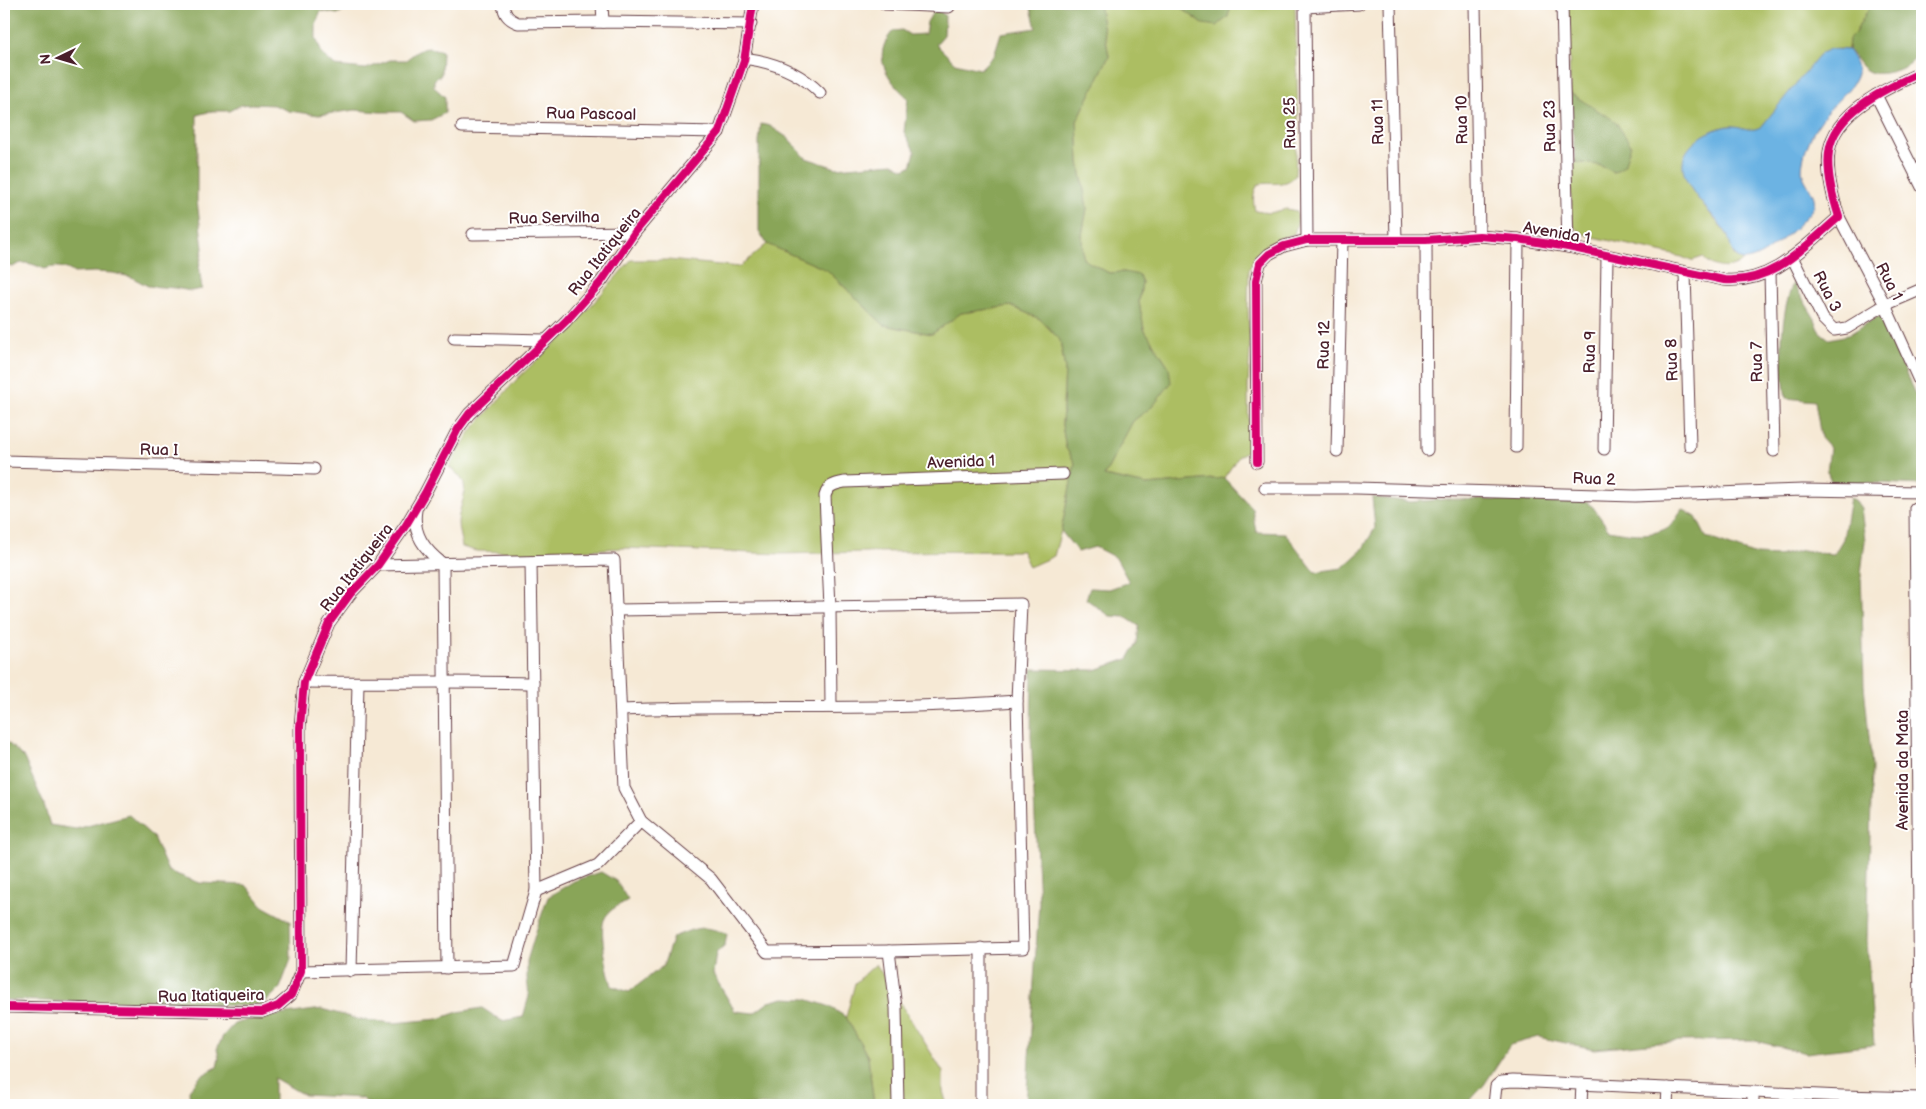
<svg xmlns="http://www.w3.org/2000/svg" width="1926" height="1109" viewBox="0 0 1926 1109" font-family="'Balsamiq Sans',sans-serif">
<rect width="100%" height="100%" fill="#fff"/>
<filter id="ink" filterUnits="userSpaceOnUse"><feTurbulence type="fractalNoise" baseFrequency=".02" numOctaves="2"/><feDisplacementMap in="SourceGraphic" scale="10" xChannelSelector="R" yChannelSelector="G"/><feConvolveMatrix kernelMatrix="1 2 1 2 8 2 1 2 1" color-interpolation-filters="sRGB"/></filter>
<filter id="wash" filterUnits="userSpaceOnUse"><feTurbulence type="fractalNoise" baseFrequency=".0096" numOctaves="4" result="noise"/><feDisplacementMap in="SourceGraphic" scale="20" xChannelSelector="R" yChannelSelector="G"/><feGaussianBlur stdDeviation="1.12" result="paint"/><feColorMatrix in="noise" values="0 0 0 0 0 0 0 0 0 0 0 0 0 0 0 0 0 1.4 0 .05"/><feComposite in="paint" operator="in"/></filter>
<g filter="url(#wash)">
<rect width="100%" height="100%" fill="#f6e9d5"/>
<!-- green -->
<g fill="#acbe62" stroke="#7b6e46">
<path d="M1099 4H1176L1203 24 1228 17 1231 4H1295L1298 116 1295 176C1285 187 1272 182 1259 184 1252 192 1253 201 1255 211L1270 213 1286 209 1297 211 1298 221 1294 234 1281 238 1275 246 1255 255 1249 270 1248 308 1250 348 1248 386 1249 450 1239 456 1224 478 1147 485 1104 476 1133 420 1153 406 1169 367 1144 329 1139 302 1142 282 1124 272 1109 273 1083 260 1082 235 1087 208 1079 162 1077 121 1109 56Z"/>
<path d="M1568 4H1871L1855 33 1849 39 1848 50 1838 49C1818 69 1796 89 1776 110 1770 116 1765 127 1757 129 1748 133 1740 126 1731 126 1721 126 1707 133 1699 139 1666 163 1693 192 1712 216 1718 224 1726 230 1730 240 1732 244 1731 250 1734 255 1736 258 1739 259 1743 260 1733 272 1711 269 1703 257L1691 261 1682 257 1589 236 1580 232 1574 227 1571 219V168L1575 162 1599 165 1614 172 1591 108 1570 93Z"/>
<path d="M767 244 827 270 884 325 932 334 961 313 1011 306 1040 319 1060 340 1065 370 1062 425 1066 448 1075 463 1061 531 1054 556 1029 567 1022 551 866 552 781 554 623 548 532 553 476 551 462 547C461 539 458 531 458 523 459 498 477 487 449 467L470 432 518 378 574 325 631 260H668L740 267Z"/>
<path d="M876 964 943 1072V1091L947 1105H874L868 1057 846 1017 855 983Z"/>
</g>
<!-- forest -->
<g fill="#89a558" stroke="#6a6242">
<path d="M4 4H353V8L337 14 321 11 316 24V38L322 54 335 66 366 69 390 60H406C420 49 424 45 442 51L441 75 434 80V87L445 97V113L431 120 414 121 401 112H380L355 110 319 115 289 111 274 105 252 104 241 105 229 111H212L197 115V201L203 248 199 267 202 289 191 291 175 288 148 286 131 277 113 273 94 272 74 273C67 267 54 265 45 269 34 265 24 259 13 267L4 265Z"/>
<path d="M1030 4H1099L1109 56 1077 121 1079 162 1087 208 1082 235 1083 259 1109 273 1124 272 1139 275 1142 282 1139 302 1144 329 1169 367 1171 383 1153 406 1133 421 1104 476 1147 485 1224 478 1252 508 1256 532 1285 533 1315 572 1342 568 1362 550 1375 528 1372 497 1411 502 1447 499 1586 502 1593 507 1609 530C1629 534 1655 538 1671 525 1676 521 1679 514 1682 509L1696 517 1706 537 1756 555 1778 556 1803 550 1819 553 1834 554 1843 539 1850 498 1855 500 1861 508 1865 541 1861 573 1862 603 1864 685 1872 767 1867 941 1874 1045 1806 1053 1751 1040 1680 1041 1594 1049 1538 1037 1510 1045 1484 1085 1466 1105H1026L1039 903 1031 735 1032 669 1095 670 1128 659 1137 643 1139 626 1125 617 1110 616 1086 599 1090 588 1109 589 1129 582 1116 558 1095 547 1078 552 1061 531 1075 463 1066 448 1062 425 1065 370 1060 340 1040 319 1011 306 961 313 932 334 884 325 827 270 767 244 759 231V142L761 124 770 126 788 138 806 158 836 168 893 163 904 169 911 166 915 152 904 132 908 98C886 78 871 56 893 31L902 30 910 35 925 34 927 22 933 12 940 11 945 16 944 35 936 44 955 63 980 69 994 55 1001 33 1036 28Z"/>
<path d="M1176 4H1231L1228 17 1217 26 1203 24Z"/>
<path d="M1871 4H1922V53C1916 55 1913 61 1907 65 1898 72 1875 77 1866 70 1858 65 1855 55 1848 50L1849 39 1855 33Z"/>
<path d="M1570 93 1615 121 1631 145 1624 166 1614 172 1599 165 1575 162Z"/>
<path d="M1793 283 1815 319 1820 332 1829 339 1848 335 1880 315 1922 410V485L1831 481 1827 471 1830 448 1821 438 1815 401 1786 398C1780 360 1779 320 1793 283Z"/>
<path d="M4 739 24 758 43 802 50 825 76 829 129 815 153 837 168 871 200 883 246 885 264 907 290 921 291 959 280 988 264 1004 246 1006 4 1000Z"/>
<path d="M601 872 616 881 628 900C619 905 608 910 604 920 599 933 608 973 612 986L629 992 663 966 673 937C696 928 702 924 727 934L725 945 716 953 713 974 735 1011 754 1013 769 1002 784 998 806 999 828 1006 846 1017 868 1057 874 1105H371L361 1098 304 1095 274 1078V1105H190L189 1090 201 1076 217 1067 219 1058 217 1049 223 1036 234 1024 250 1019 322 1009 357 1019 393 1023 438 1019 458 1012 482 1008 502 1021 523 1017 529 996 527 978V961L537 928 548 897 574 881Z"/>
</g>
<!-- water -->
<path fill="#6cb3e3" stroke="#5b6987" d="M1830 49 1848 50C1853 57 1858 64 1857 74 1854 87 1835 102 1827 112 1823 117 1820 123 1816 128 1810 137 1799 164 1803 175 1806 186 1820 197 1812 209 1803 223 1757 267 1740 259 1730 255 1731 242 1727 234 1713 211 1665 176 1690 147 1699 136 1716 127 1730 126 1742 125 1750 134 1762 126L1815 60 1821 53Z"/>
</g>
<g filter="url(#ink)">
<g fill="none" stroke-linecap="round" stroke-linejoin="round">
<!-- street casing -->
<g stroke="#643d44" stroke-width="13">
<g id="street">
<path d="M503 4C504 14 508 19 518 23L603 22 751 24"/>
<path d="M602 4 603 22"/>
<path d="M885 4 949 7"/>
<path d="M1305 4 1307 240"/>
<path d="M1390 4 1396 240"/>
<path d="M1475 4 1479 236"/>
<path d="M1562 4 1568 247"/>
<path d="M1305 7 1359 4"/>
<path d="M744 58C773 62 800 72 820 93"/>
<path d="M1876 95 1922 187"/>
<path d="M462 127 719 132"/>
<path d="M1839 217 1885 305 1922 387"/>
<path d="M473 234 635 232"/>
<path d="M1426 240 1427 450"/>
<path d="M1792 257 1823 319 1834 330 1847 328 1885 305 1922 289"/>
<path d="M1770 272 1774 451"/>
<path d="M1685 273 1690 446"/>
<path d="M454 338 545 340"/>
<path d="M1516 447 1518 239"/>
<path d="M1604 449 1607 256"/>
<path d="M1337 451 1342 241"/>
<path d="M4 461 314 469"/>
<path d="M1257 462 1256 281 1260 263 1269 254 1284 246 1307 240H1426L1479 236 1518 239 1568 247 1724 280C1773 284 1804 247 1839 217 1833 198 1826 173 1829 152 1834 111 1889 87 1922 72"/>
<path d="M1265 488H1356L1635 496 1803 490 1922 492"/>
<path d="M1915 508 1920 1020 1922 1063"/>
<path d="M416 510C412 534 425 550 443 564L447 968"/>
<path d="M378 565 614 560 624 788 641 821 711 879 767 952 889 951 896 1008 898 1105"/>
<path d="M616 610 1021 604 1017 701C885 711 753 705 621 710"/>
<path d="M304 682C380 683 456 681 533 683"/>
<path d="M831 707 830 607 825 496C828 485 835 484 845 482L1063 474"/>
<path d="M536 891 598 865 641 821"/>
<path d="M889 951 1023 948 1017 701"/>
<path d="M301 971 514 966 536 891 531 562"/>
<path d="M351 971 358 683"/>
<path d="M4 1007 262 1012 278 1006 291 995 301 971 300 727 304 682 329 623 351 593 378 565 406 525 425 493 458 429 469 414 566 321 601 282 635 232 719 132 744 61 753 4"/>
<path d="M981 1105V948"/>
<path d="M1494 1105 1496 1086 1501 1082 1513 1081 1842 1096 1922 1098"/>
<path d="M1581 1105 1582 1084"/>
<path d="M1667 1105 1668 1088"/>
<path d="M1753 1105V1092"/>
</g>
</g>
<!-- street -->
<use href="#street" stroke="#fff" stroke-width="11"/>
<!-- cycleway casing -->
<g stroke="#fff" stroke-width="11">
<g id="cycleway">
<path d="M1257 462 1256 281 1260 263 1269 254 1284 246 1307 240H1426L1479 236 1518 239 1568 247 1724 280C1773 284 1804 247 1839 217 1833 198 1826 173 1829 152 1834 111 1889 87 1922 72"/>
<path d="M4 1007 262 1012 278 1006 291 995 301 971 300 727 304 682 329 623 351 593 378 565 406 525 425 493 458 429 469 414 566 321 601 282 635 232 719 132 744 61 753 4"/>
</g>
</g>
<!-- cycleway -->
<use href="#cycleway" stroke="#d6006c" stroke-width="8"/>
</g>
</g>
<g text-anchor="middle" stroke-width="4" stroke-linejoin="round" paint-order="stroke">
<!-- street labels -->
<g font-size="16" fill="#4a1f2b" stroke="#fff">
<text transform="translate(591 113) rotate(1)" y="6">Rua Pascoal</text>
<text transform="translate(1461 120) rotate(-91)" y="6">Rua 10</text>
<text transform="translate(1377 122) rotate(-91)" y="6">Rua 11</text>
<text transform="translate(1289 123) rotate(-91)" y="6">Rua 25</text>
<text transform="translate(1549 126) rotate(-91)" y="6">Rua 23</text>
<text transform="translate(554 217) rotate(-1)" y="6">Rua Servilha</text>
<text transform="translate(1557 232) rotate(10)" y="6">Avenida 1</text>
<text transform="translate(604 251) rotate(-52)" y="6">Rua Itatiqueira</text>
<text transform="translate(1890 281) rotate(63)" y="6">Rua 1</text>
<text transform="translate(1828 291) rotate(63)" y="6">Rua 3</text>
<text transform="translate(1323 345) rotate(-89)" y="6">Rua 12</text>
<text transform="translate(1589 352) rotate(-89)" y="6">Rua 9</text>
<text transform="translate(1671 360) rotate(-92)" y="6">Rua 8</text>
<text transform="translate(1756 362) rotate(-91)" y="6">Rua 7</text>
<text transform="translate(159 449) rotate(1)" y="6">Rua I</text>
<text transform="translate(961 461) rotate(-2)" y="6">Avenida 1</text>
<text transform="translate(1594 478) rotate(2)" y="6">Rua 2</text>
<text transform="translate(356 567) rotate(-52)" y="6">Rua Itatiqueira</text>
<text transform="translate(1902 770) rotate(-90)" y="6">Avenida da Mata</text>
<text transform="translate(211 995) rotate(-1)" y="6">Rua Itatiqueira</text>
</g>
</g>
<!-- margin -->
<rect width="1926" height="1109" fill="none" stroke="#fff" stroke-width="20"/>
<!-- north arrow -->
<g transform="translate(58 58) rotate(265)" stroke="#ffffff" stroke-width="4" paint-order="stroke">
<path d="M0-4L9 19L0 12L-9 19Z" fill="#4a1f2b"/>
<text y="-8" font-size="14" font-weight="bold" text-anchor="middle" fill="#4a1f2b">N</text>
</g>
</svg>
